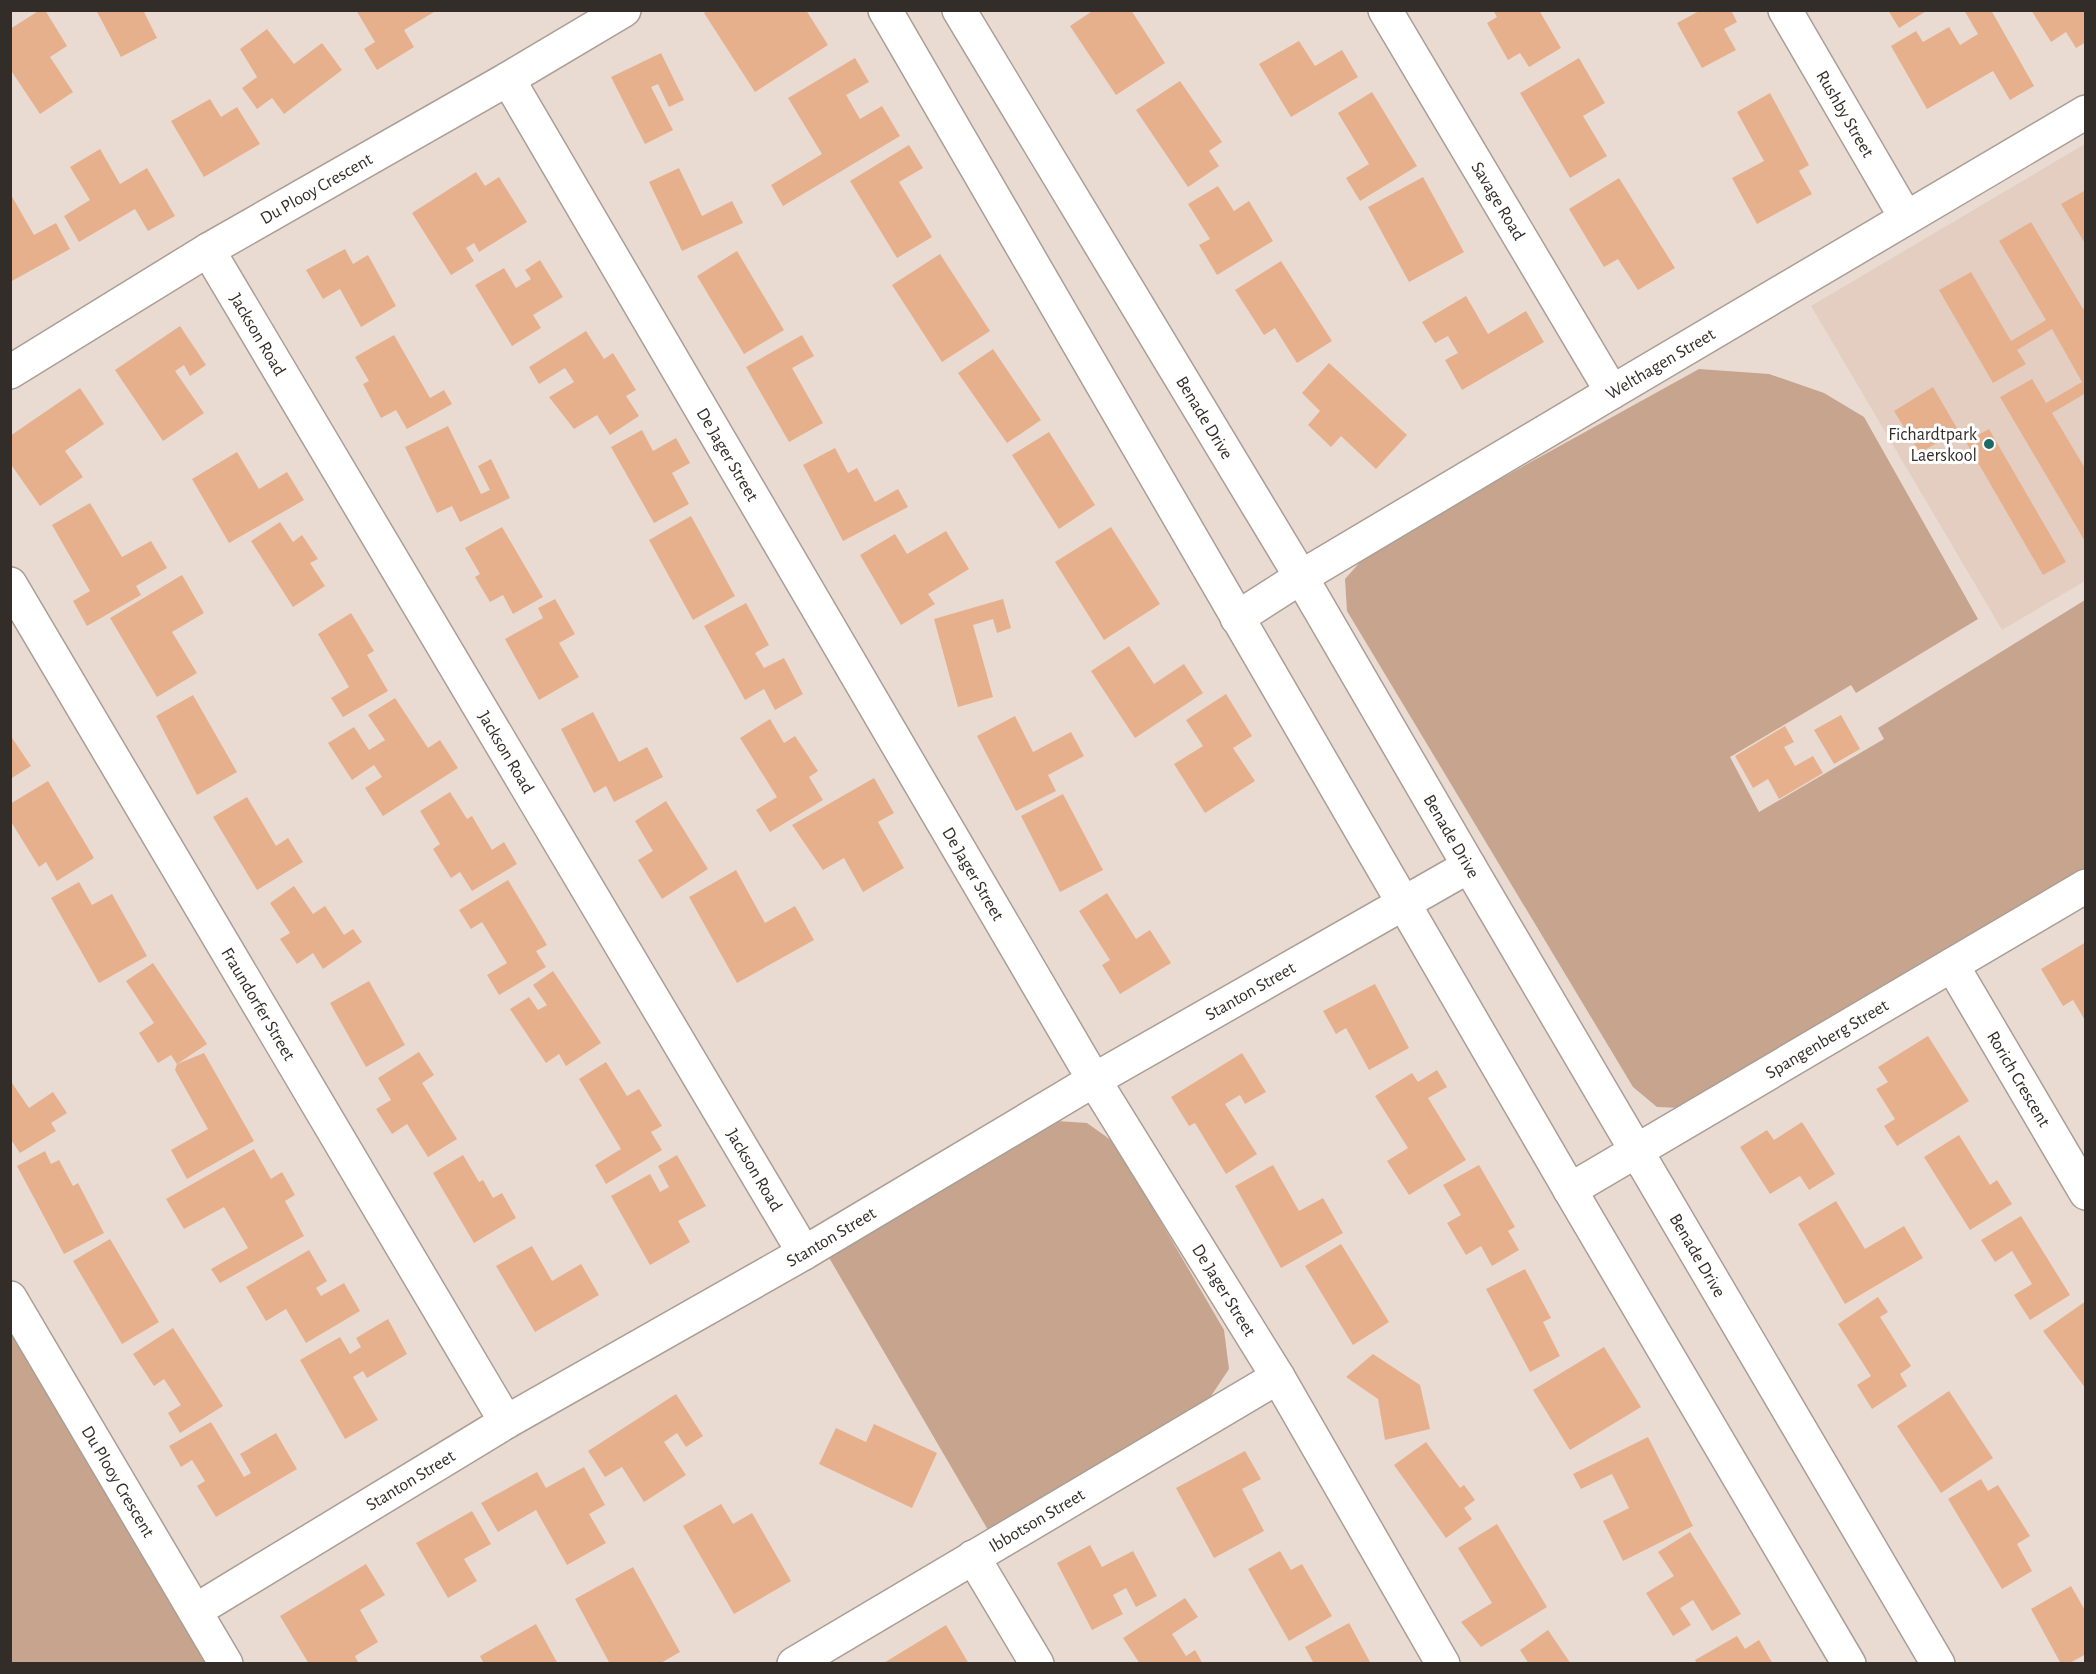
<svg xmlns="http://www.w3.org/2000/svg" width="2096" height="1674" viewBox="0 0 2096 1674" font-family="'Alegreya Sans',sans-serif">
<rect width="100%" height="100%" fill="#eadbd2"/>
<!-- built -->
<path fill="#e3cec1" d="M2085 144V581L2002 630 1811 306Z"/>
<!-- green -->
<g fill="#c6a48d">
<path d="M1699 369 1769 374 1824 393 1864 417 1978 619 1856 693 1851 685 1730 757 1759 812 1884 739 1878 728 2085 600V871L1681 1108 1657 1107 1633 1087 1347 611 1345 579 1370 551Z"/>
<path d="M1057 1121 1087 1123 1115 1143 1224 1330 1229 1369 1205 1405 988 1530 828 1256Z"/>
<path d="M11 1313 218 1663H11Z"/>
</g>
<!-- building -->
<g fill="#e6b08d">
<path d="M40 10H45L67 46 50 57 73 92 40 114 10 69V29Z"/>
<path d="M96 10H143L157 38 121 57Z"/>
<path d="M356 10H433L434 12 404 30 414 47 377 70 364 49 375 42Z"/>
<path d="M708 10H806L828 45 755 92 704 13Z"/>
<path d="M1094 10H1131L1165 63 1116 95 1070 26Z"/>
<path d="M1493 10H1539L1561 48 1529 67 1520 53 1508 60 1487 23 1497 17Z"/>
<path d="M1701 10H1731L1737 22 1724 29 1736 50 1702 68 1677 23Z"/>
<path d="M1888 10H1928L1899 28Z"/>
<path d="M1964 10H1991L2034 86 2010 100 1993 71 1927 109 1891 46 1916 31 1923 42 1949 27 1960 45 1978 34Z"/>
<path d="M2031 10H2086V42L2076 48 2066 32 2051 42Z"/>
<path d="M267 29 294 64 322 43 342 70 284 114 272 98 257 109 242 88 257 77 240 49Z"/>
<path d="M1299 41 1315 66 1342 50 1358 77 1291 117 1259 64Z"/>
<path d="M661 53 684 100 669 107 658 84 651 87 673 130 645 144 611 77Z"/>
<path d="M855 58 869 82 846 95 860 119 882 106 900 136 783 206 771 185 822 154 788 98Z"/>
<path d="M1579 58 1605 103 1583 116 1607 156 1570 178 1520 93Z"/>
<path d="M1180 81 1222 142 1209 151 1219 166 1188 187 1136 110Z"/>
<path d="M1372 92 1417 166 1360 201 1346 178 1369 164 1338 113Z"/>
<path d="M1770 93 1809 165 1799 171 1812 194 1757 224 1732 178 1764 161 1737 112Z"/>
<path d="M210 99 221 117 237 107 260 144 204 177 171 121Z"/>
<path d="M909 145 923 168 899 182 932 237 897 258 850 181Z"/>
<path d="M100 149 120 184 147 168 175 216 148 231 135 209 79 242 64 216 90 200 70 167Z"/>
<path d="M679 168 702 216 732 201 743 223 682 251 649 182Z"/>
<path d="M476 172 485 186 499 177 527 222 479 252 474 243 466 248 474 261 451 275 412 213Z"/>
<path d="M1423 177 1464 252 1409 282 1368 207Z"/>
<path d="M1619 178 1675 268 1638 290 1618 259 1604 267 1569 209Z"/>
<path d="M1218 186 1234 211 1249 201 1273 241 1217 275 1199 245 1210 239 1188 204Z"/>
<path d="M2086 190V245L2061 204Z"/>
<path d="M10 193 34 235 56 223 70 249 10 282Z"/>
<path d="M2031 222 2083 309 2086 307V393L2052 413 2086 470V543L2000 397 2032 379 2046 403 2082 382 2052 329 2017 350 2026 364 1993 383 1939 290 1971 272 2011 341 2046 320 1999 241Z"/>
<path d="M345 249 353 264 368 255 396 306 361 327 340 289 323 299 306 270Z"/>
<path d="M737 251 784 330 744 354 697 276Z"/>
<path d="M940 254 990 331 942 362 892 285Z"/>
<path d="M540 260 563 297 533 315 541 328 512 346 475 285 504 268 516 288 531 279 525 270Z"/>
<path d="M1281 261 1332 341 1297 363 1275 328 1264 335 1235 290Z"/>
<path d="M1466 296 1488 334 1526 311 1544 342 1462 390 1445 360 1458 353 1448 336 1435 343 1422 322Z"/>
<path d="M180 326 206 365 190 376 184 365 175 371 204 413 163 441 115 370Z"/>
<path d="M586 331 604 359 613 353 636 390 626 396 639 416 610 435 597 415 574 429 549 397 574 382 565 368 539 384 529 367Z"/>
<path d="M394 335 430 398 444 390 452 404 407 429 396 410 381 418 363 384 369 381 355 357Z"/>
<path d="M802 335 814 356 792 368 823 423 789 442 746 367Z"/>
<path d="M993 349 1041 420 1007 443 958 373Z"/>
<path d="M1329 363 1407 435 1376 469 1341 436 1331 447 1308 425 1320 411 1302 393Z"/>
<path d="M1933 387 1958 430 1920 453 1894 411Z"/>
<path d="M80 388 104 424 65 451 83 477 40 506 10 463V436Z"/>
<path d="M448 426 481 494 490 490 478 466 491 459 510 498 460 522 452 506 437 513 405 447Z"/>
<path d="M1989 429 2066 562 2043 575 1966 442Z"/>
<path d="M642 430 653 451 676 438 690 463 672 473 689 504 654 523 611 447Z"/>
<path d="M1049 432 1095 505 1059 529 1012 455Z"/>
<path d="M835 448 848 473 857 468 875 502 898 489 908 507 843 541 803 465Z"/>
<path d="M237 452 259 489 287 472 304 500 229 543 192 479Z"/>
<path d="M90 503 122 557 151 541 167 568 136 586 141 595 87 626 73 601 90 591 52 525Z"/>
<path d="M691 516 735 596 693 620 649 540Z"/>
<path d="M280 522 293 542 302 535 318 559 310 563 325 586 293 607 251 541Z"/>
<path d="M502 527 543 597 513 614 503 595 490 602 475 577 480 574 465 548Z"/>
<path d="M1111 527 1160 604 1104 640 1055 562Z"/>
<path d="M946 531 969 569 928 594 935 604 901 625 860 555 895 534 907 554Z"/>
<path d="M182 575 204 613 172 632 197 673 157 697 110 618Z"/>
<path d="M555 599 575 634 559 643 579 677 539 700 505 639 543 618 538 608Z"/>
<path d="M1003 599 1011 628 997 633 993 619 973 625 993 697 958 707 934 619Z"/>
<path d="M746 603 769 645 755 653 764 668 784 658 803 694 775 710 764 689 745 700 704 626Z"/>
<path d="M351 613 374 651 367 655 388 691 343 717 331 698 349 687 318 634Z"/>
<path d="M1129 646 1154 684 1184 664 1203 693 1135 738 1091 671Z"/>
<path d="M1226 694 1252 736 1233 748 1255 781 1205 813 1174 764 1203 746 1186 720Z"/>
<path d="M193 695 237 772 197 795 156 716Z"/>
<path d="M395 698 428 748 440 740 458 768 383 816 365 788 382 777 374 765 352 780 328 743 354 727 369 750 385 740 368 715Z"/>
<path d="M593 712 619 762 647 747 663 777 614 802 606 786 594 793 561 729Z"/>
<path d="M1841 715 1860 749 1834 764 1814 730Z"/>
<path d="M1015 716 1033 752 1071 732 1084 756 1048 775 1056 791 1016 811 977 736Z"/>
<path d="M770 719 784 743 795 736 818 771 809 777 823 800 770 832 756 810 777 797 740 738Z"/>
<path d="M1785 726 1794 742 1784 747 1795 766 1813 756 1823 773 1779 799 1768 779 1753 788 1735 756Z"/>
<path d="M10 735 31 766 10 779Z"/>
<path d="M874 778 894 813 878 822 904 868 863 892 844 858 823 870 792 825Z"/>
<path d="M48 781 94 858 57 881 46 862 39 867 10 820V804Z"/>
<path d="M450 792 467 819 472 816 492 850 504 842 517 864 472 891 460 872 451 878 433 849 440 844 420 811Z"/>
<path d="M1063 794 1103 870 1060 892 1021 816Z"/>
<path d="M247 797 276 846 288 838 303 862 257 890 213 817Z"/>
<path d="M666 801 708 869 662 899 638 860 653 851 635 821Z"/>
<path d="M736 870 765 923 795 906 814 940 737 983 689 897Z"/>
<path d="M508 880 547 945 536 951 546 967 499 995 487 975 507 963 482 922 471 929 459 910Z"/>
<path d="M79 882 92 905 112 894 147 956 99 983 51 898Z"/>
<path d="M294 886 313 914 325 906 344 935 353 929 362 942 323 969 313 953 297 964 280 939 290 933 270 903Z"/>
<path d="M1107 893 1136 939 1150 930 1171 963 1120 994 1102 965 1110 960 1079 911Z"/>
<path d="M2086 942V1022L2073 1000 2063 1006 2041 969Z"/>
<path d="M153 963 207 1044 177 1064 204 1053 254 1141 187 1179 171 1150 208 1129 175 1070 177 1064 171 1055 158 1063 139 1033 154 1023 126 981Z"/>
<path d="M553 971 601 1043 566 1066 559 1054 546 1063 510 1009 529 997 538 1010 547 1005 533 985Z"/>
<path d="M369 981 405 1045 366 1067 330 1003Z"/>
<path d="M1375 984 1409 1048 1369 1070 1346 1028 1336 1034 1323 1011Z"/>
<path d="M1928 1036 1969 1101 1897 1146 1884 1126 1895 1119 1876 1089 1888 1082 1878 1067Z"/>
<path d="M419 1052 434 1075 422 1083 457 1139 428 1157 407 1124 392 1134 376 1109 391 1100 378 1078Z"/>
<path d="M1242 1053 1266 1092 1245 1104 1240 1095 1225 1104 1257 1154 1226 1174 1195 1123 1189 1126 1171 1097Z"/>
<path d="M606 1062 627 1096 639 1089 662 1126 651 1132 662 1150 606 1184 595 1165 621 1149 579 1079Z"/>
<path d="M1437 1070 1447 1087 1428 1098 1466 1160 1409 1195 1387 1161 1408 1148 1375 1096 1412 1073 1418 1082Z"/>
<path d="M10 1080 29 1108 53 1092 67 1113 51 1123 56 1131 20 1153 10 1138Z"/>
<path d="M1802 1122 1835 1174 1809 1190 1800 1176 1770 1194 1740 1147 1767 1130 1774 1140Z"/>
<path d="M1959 1135 1990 1185 1997 1180 2012 1204 1970 1230 1924 1157Z"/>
<path d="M254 1149 271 1179 282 1172 295 1195 285 1201 304 1236 220 1283 211 1269 248 1248 224 1207 184 1229 166 1199Z"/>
<path d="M45 1151 51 1164 59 1160 73 1186 78 1183 104 1233 64 1254 17 1166Z"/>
<path d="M463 1155 479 1182 483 1180 493 1198 502 1193 516 1218 474 1243 433 1173Z"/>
<path d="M677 1155 706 1206 678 1221 690 1242 650 1265 611 1196 650 1174 660 1192 669 1187 658 1166Z"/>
<path d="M1273 1165 1299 1211 1323 1198 1343 1233 1281 1268 1235 1186Z"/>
<path d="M1479 1165 1515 1227 1508 1231 1519 1250 1492 1266 1481 1246 1466 1255 1447 1223 1461 1215 1443 1185Z"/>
<path d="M1836 1201 1865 1249 1904 1226 1923 1258 1845 1304 1798 1224Z"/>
<path d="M2021 1216 2070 1295 2030 1320 2014 1295 2032 1284 2012 1251 1995 1262 1981 1240Z"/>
<path d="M110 1239 159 1322 122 1344 73 1261Z"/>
<path d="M1341 1244 1389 1322 1353 1345 1305 1266Z"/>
<path d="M532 1246 552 1281 581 1264 599 1295 535 1332 496 1266Z"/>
<path d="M309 1250 327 1281 316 1288 321 1296 344 1283 360 1311 306 1343 286 1309 266 1321 246 1287Z"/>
<path d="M1525 1269 1551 1318 1543 1322 1560 1356 1530 1372 1486 1289Z"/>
<path d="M1878 1297 1888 1312 1880 1317 1911 1366 1900 1374 1907 1386 1872 1409 1857 1385 1871 1376 1838 1324Z"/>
<path d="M2086 1301V1389L2043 1331Z"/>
<path d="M388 1319 407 1354 367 1378 363 1371 353 1377 378 1420 345 1439 300 1360 340 1337 350 1354 361 1347 356 1338Z"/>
<path d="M173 1328 223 1406 180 1433 168 1413 181 1405 164 1379 154 1386 133 1354Z"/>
<path d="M1604 1347 1641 1407 1570 1450 1533 1390Z"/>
<path d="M1373 1354 1420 1385 1430 1429 1385 1440 1378 1399 1346 1377Z"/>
<path d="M1949 1391 1993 1458 1941 1493 1897 1426Z"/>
<path d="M676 1394 703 1436 686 1447 677 1433 664 1442 686 1475 644 1502 622 1467 605 1477 588 1451Z"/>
<path d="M211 1422 244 1477 251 1473 240 1454 276 1433 297 1469 216 1517 197 1486 205 1481 192 1460 181 1467 169 1446Z"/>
<path d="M874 1424 937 1453 912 1508 819 1464 836 1428 866 1442Z"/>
<path d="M1648 1437 1693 1526 1623 1561 1603 1521 1629 1508 1612 1474 1581 1489 1573 1474Z"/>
<path d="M1426 1442 1460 1488 1464 1485 1475 1500 1464 1508 1472 1519 1446 1538 1394 1465Z"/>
<path d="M1245 1451 1261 1479 1242 1489 1264 1531 1214 1558 1176 1488Z"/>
<path d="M584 1467 605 1505 589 1514 606 1543 567 1565 536 1510 498 1532 481 1503 537 1472 546 1488Z"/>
<path d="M1981 1479 1988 1491 1998 1485 2030 1536 2017 1544 2032 1571 2002 1589 1948 1499Z"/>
<path d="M721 1504 733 1524 752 1513 791 1581 734 1614 683 1526Z"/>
<path d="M472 1511 491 1544 464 1559 477 1581 448 1598 416 1543Z"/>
<path d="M1497 1524 1547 1607 1481 1647 1461 1622 1492 1603 1458 1548Z"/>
<path d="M1690 1532 1741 1614 1712 1631 1693 1600 1680 1608 1691 1625 1673 1636 1646 1593 1674 1576 1658 1552Z"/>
<path d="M1090 1545 1102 1567 1133 1551 1157 1596 1136 1607 1126 1588 1113 1595 1123 1614 1092 1630 1057 1563Z"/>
<path d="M1280 1551 1291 1570 1302 1564 1332 1616 1289 1641 1248 1569Z"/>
<path d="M366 1564 385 1595 360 1610 378 1642 355 1656 359 1664H309L280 1616Z"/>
<path d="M633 1567 680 1652 659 1664H610L575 1599Z"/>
<path d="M2071 1586 2086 1612V1654L2068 1664H2061L2031 1609Z"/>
<path d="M1185 1598 1198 1617 1172 1634 1186 1656 1195 1650 1203 1664H1140L1123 1638Z"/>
<path d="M1349 1623 1371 1664H1314L1305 1647Z"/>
<path d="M536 1624 558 1664H484L480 1656Z"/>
<path d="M946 1625 969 1664H882Z"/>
<path d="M1548 1630 1571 1664H1529L1520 1650Z"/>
<path d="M1737 1636 1745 1649 1759 1640 1773 1664H1697L1695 1660Z"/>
</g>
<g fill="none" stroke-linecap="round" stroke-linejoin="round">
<!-- minor casing -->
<g stroke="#ab9e95" stroke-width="36">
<g id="minor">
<path d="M885 10 1570 1190 1849 1664"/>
<path id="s1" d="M959 10 1301 577 1469 866 1938 1664"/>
<path id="s2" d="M1385 10 1612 392"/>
<path id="s3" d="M1785 10 1906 218"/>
<path id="s4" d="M508 79 1094 1080 1278 1377 1443 1664"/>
<path id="s5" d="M208 250 804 1253"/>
<path id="s6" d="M10 372 208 250 508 79 624 10"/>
<path id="s7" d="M10 584 506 1422"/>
<path id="s8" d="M1237 618 1301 577 1612 392 2086 112"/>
<path id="s9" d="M1952 965 2086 1193"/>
<path id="s10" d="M1570 1190 2086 886"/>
<path id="s11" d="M10 1298 226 1664"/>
<path d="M973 1557 1037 1664"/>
<path id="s12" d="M195 1611 506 1422 804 1253 1094 1080 1469 866"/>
<path id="s13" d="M794 1664 1278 1377"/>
</g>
</g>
<!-- minor -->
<use href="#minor" stroke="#fff" stroke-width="33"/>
</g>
<!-- markers -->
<circle fill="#1f6a65" stroke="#fff" stroke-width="2" cx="1989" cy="444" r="6"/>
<g text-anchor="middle" stroke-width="6" stroke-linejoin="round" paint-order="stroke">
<!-- street labels -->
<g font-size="18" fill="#332d2a" stroke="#fff">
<text dy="6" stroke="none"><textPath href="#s3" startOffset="120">Rushby Street</textPath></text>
<text dy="6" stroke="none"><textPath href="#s6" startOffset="357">Du Plooy Crescent</textPath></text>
<text dy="6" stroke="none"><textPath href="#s2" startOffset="222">Savage Road</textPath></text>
<text dy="6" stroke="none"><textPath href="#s5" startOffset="98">Jackson Road</textPath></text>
<text dy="6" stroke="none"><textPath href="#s8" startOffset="494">Welthagen Street</textPath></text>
<text dy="6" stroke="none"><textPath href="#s1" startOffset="476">Benade Drive</textPath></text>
<text dy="6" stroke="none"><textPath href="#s4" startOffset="435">De Jager Street</textPath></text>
<text dy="6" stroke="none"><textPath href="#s5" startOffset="584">Jackson Road</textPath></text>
<text dy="6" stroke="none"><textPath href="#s1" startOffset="962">Benade Drive</textPath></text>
<text dy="6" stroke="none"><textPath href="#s4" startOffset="921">De Jager Street</textPath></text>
<text dy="6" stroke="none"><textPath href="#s12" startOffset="1224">Stanton Street</textPath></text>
<text dy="6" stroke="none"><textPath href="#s7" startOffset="488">Fraundorfer Street</textPath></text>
<text dy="6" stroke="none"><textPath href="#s10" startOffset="298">Spangenberg Street</textPath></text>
<text dy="6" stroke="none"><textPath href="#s9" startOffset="132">Rorich Crescent</textPath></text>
<text dy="6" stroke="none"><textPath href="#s5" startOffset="1070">Jackson Road</textPath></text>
<text dy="6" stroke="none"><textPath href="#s12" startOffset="738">Stanton Street</textPath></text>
<text dy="6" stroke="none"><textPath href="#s1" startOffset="1448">Benade Drive</textPath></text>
<text dy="6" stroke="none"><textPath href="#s4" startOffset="1407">De Jager Street</textPath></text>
<text dy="6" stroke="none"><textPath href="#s12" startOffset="252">Stanton Street</textPath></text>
<text dy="6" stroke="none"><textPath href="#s11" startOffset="213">Du Plooy Crescent</textPath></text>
<text dy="6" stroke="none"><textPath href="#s13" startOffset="282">Ibbotson Street</textPath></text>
</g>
<!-- poi labels -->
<g font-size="18" fill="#332d2a" stroke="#fff" text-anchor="end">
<text x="1977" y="440">Fichardtpark<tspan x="1977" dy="21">Laerskool</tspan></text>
</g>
</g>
<!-- border -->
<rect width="2096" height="1674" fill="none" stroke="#332d2a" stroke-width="24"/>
</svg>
